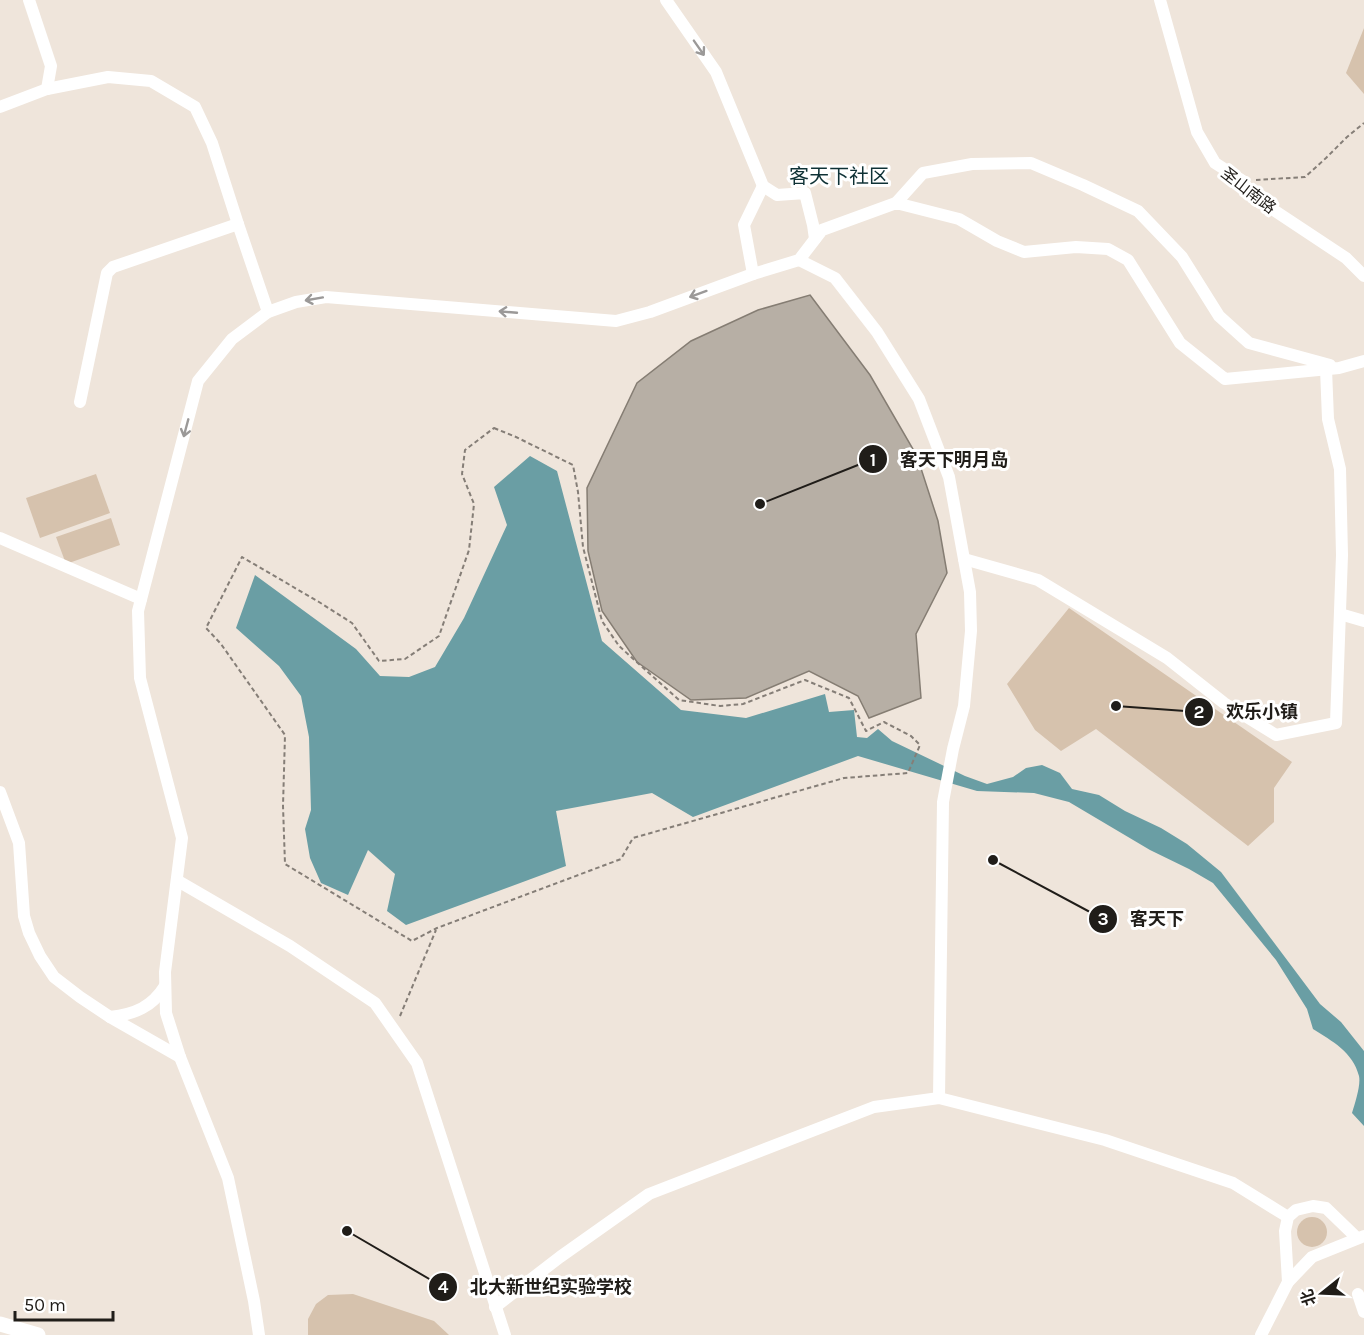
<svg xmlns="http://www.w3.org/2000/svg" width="1364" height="1335" viewBox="0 0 1364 1335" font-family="Karla,'Noto Sans SC',sans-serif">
<rect width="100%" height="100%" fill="#efe5db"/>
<!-- green -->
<g fill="#d6c2ad">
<path d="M1364 28V94L1346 73Z"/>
<path d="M96 474 110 513 40 538 26 498Z"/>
<path d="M111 518 120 545 66 564 56 537Z"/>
<path d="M1069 608 1292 762 1274 788V822L1248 846 1096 729 1061 751 1035 730 1007 684Z"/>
<circle cx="1312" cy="1232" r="15"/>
<path d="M353 1294 434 1321 449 1335H308V1319L316 1304 328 1295Z"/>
</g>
<!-- water -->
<path fill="#6a9ea4" d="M530 456 557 471 602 641 681 710 746 718 825 694 829 712 854 710 857 737 867 738 878 729 892 741 965 776 987 784 1013 777 1026 768 1042 765 1060 773 1072 789 1099 795 1125 811 1161 828 1187 844 1221 872 1320 1004 1341 1022 1364 1051V1126L1352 1113C1355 1103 1361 1085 1359 1076 1353 1052 1332 1041 1313 1029L1307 1009 1276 960 1213 883 1189 869 1150 850 1069 802 1034 793 977 791 858 756 693 817 652 793 556 811 566 866 406 925 387 911 395 874 368 850 348 895 321 883 310 858 305 829 311 810 309 737 301 696 279 666 236 628 255 575 356 649 380 676 409 677 435 667 464 618 507 525 494 487Z"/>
<!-- building -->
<path fill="#b7afa5" stroke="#857d73" stroke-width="1.5" d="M810 295 870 375 917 456 938 521 947 573 916 634 921 698 869 718 858 696 809 671 746 698 691 700 637 662 602 611 588 551 587 488 637 383 691 341 758 310Z"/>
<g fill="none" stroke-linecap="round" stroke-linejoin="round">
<!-- path -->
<g stroke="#857e77" stroke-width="2" stroke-dasharray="4.5 3" stroke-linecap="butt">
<path d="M1256 180 1305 177 1326 158 1347 137 1364 123"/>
<path d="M494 428 516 437 573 465 578 492 583 547 602 621 619 646 679 700 720 706 743 704 805 680 849 698 866 731 884 722 911 736 920 745 908 773 844 778 633 838 621 859 437 928 412 941 285 864 283 806 285 735 221 644 206 628 242 557 319 602 352 623 379 661 405 659 439 636 469 550 474 504 462 474 465 450Z"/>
<path d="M400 1016 436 930"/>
</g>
<!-- minor -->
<g stroke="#fff" stroke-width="12">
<path d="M29 0 51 66 47 89"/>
<path d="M666 0 716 72 763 186 777 195 805 193 813 225 815 239"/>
<path d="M1160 0 1197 132 1215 163 1243 181 1251 195 1346 258 1364 276"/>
<path d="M0 107 47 89 108 77 151 81 195 107 212 143 238 224 268 312"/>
<path d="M896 203 923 173 972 164 1031 163 1083 185 1138 211 1182 257 1219 316 1249 343 1330 365"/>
<path d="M799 260 835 278 877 332 919 399 949 477 970 592 971 631 964 706 953 749 943 802 939 1098"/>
<path d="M753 274 744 225 763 186"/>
<path d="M80 402 107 273 113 267 238 224"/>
<path d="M0 538 141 599"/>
<path d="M964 559 1038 580 1167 658 1224 703 1276 735 1336 723 1342 555 1340 469 1328 419 1326 369"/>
<path d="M1340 614 1364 621"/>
<path d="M0 792 19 843 24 916 29 933 40 956 54 977 80 997 110 1017 180 1057"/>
<path d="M178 881 290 946 375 1003 417 1063 505 1335"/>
<path d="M110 1017C135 1014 152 1007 165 986"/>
<path d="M1288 1282 1285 1231 1288 1217 1296 1210 1313 1206 1326 1208 1357 1238"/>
<path d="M1358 1294 1364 1312"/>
<path d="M495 1307 560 1257 649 1194 874 1107 939 1098 1105 1140 1233 1183 1288 1217"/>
<path d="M259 1335 254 1301 228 1178 180 1057 166 1013 165 972 182 838 140 678 138 611 198 381 232 339 268 312 296 302 326 297 616 321 650 312 753 274 799 260 822 230 896 203 959 219 997 241 1024 252 1076 247 1108 249 1128 260 1180 343 1225 379 1339 368 1364 361"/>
<path d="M1261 1335 1288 1282 1312 1257 1364 1236"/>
</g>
<!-- tertiary -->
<path stroke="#fff" stroke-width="15" d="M0 1324 38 1335"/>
</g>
<!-- one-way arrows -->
<defs><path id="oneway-shaft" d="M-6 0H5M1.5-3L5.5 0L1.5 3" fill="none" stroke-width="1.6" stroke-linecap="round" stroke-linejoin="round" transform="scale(1.5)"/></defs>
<g stroke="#9b9998">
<use href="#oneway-shaft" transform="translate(699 48) rotate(55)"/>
<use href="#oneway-shaft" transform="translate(698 294) rotate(160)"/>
<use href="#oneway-shaft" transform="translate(314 299) rotate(170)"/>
<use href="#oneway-shaft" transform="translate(508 312) rotate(-175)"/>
<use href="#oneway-shaft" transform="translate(186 428) rotate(105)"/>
</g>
<g text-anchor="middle" stroke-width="6" stroke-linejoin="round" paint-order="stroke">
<!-- street labels -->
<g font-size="16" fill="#201d19" stroke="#fff">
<text transform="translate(1249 190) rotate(38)" y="6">圣山南路</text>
</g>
<!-- quarter labels -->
<g font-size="20" fill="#0e3135" stroke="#fff">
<text x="839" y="183">客天下社区</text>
</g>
</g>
<!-- callouts -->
<path fill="none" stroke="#201d19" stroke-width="2" d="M760 504L873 459M1116 706L1199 712M993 860L1103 919M347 1231L443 1287"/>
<g fill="#201d19" stroke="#fff" stroke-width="2">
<circle cx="760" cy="504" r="6"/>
<circle cx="1116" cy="706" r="6"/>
<circle cx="993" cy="860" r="6"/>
<circle cx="347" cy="1231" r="6"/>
<circle cx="873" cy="459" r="15"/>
<circle cx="1199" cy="712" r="15"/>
<circle cx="1103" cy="919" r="15"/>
<circle cx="443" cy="1287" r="15"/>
</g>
<g font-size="18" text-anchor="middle" font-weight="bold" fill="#fff">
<text x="873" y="466">1</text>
<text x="1199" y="718">2</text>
<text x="1103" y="925">3</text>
<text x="443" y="1293">4</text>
</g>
<g font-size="18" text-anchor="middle" font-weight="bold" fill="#201d19" stroke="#fff" stroke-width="6" stroke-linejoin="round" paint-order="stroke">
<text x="954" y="466">客天下明月岛</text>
<text x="1262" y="718">欢乐小镇</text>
<text x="1157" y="925">客天下</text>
<text x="551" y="1293">北大新世纪实验学校</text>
</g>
<!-- north arrow -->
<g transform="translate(1322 1293) rotate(252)" stroke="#ffffff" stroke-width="4.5" paint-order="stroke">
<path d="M0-4.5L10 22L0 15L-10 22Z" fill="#201d19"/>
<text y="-9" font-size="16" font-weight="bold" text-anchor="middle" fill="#201d19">北</text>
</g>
<!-- scale -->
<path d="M15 1311v9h98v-9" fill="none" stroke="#201d19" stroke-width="3"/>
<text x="24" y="1311" font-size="18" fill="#201d19" stroke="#ffffff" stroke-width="4.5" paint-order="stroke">50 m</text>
</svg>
